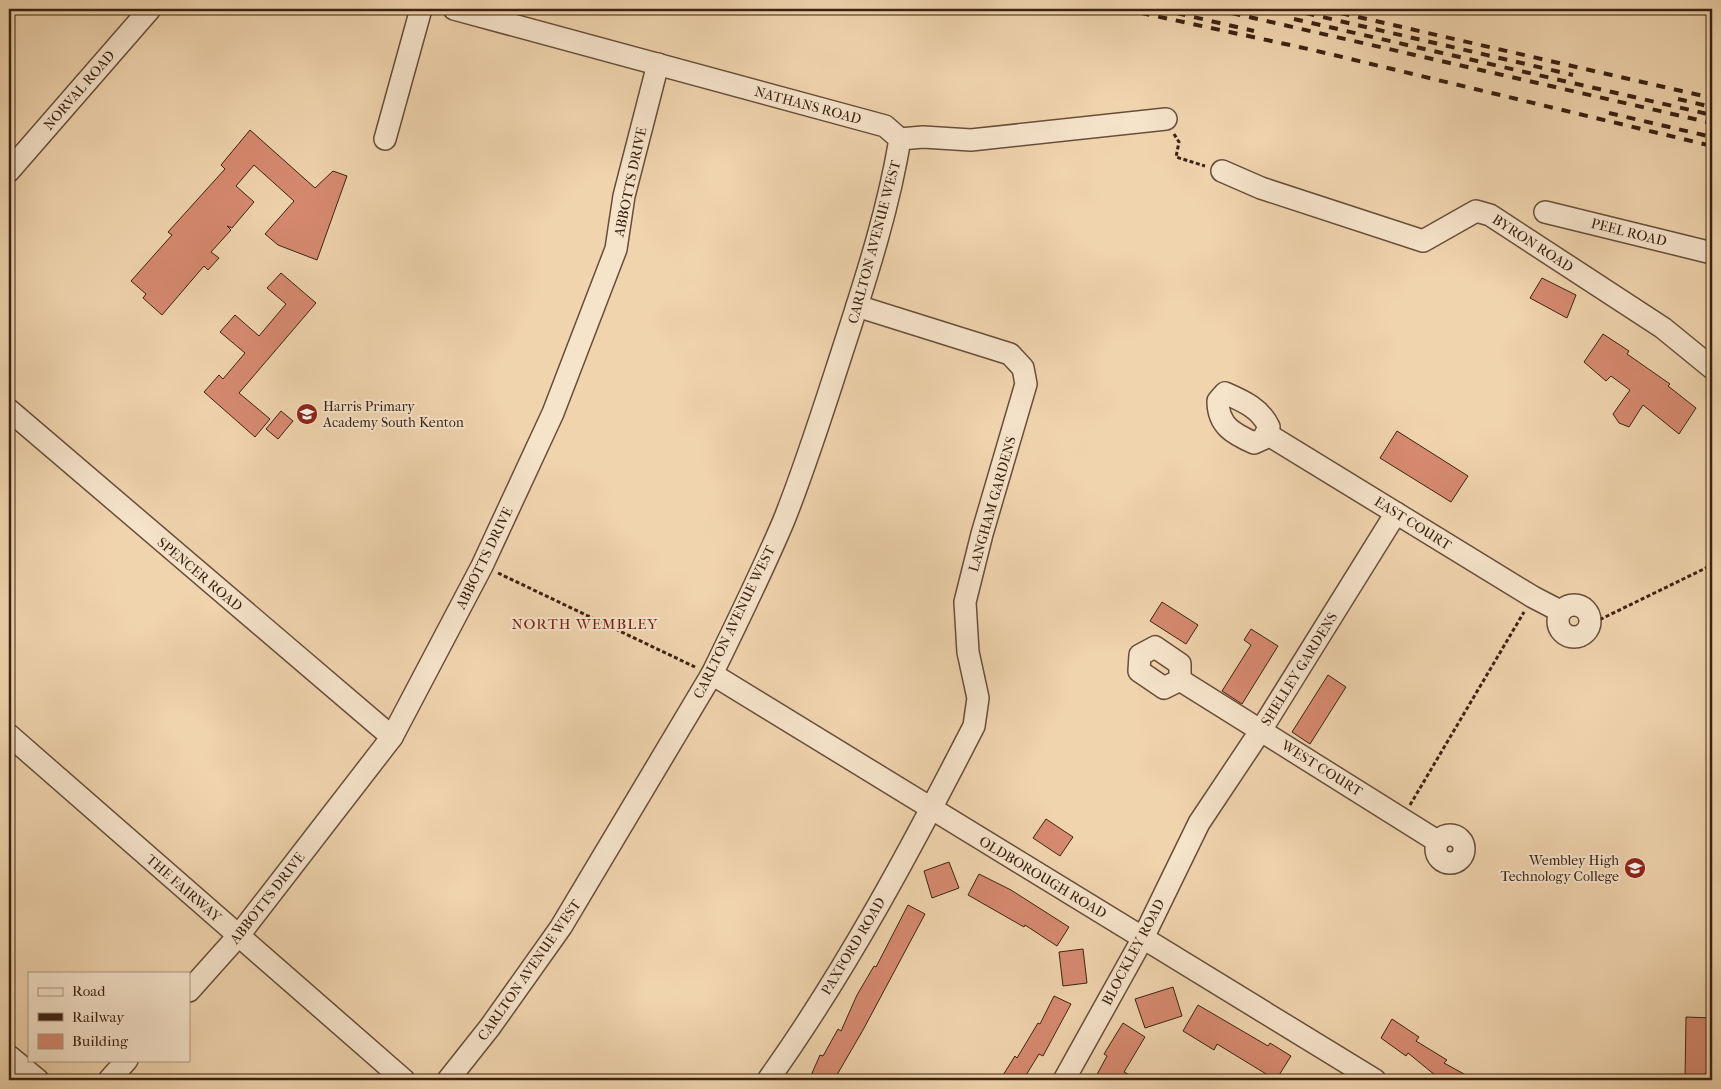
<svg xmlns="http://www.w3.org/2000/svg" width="1721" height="1089" viewBox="0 0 1721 1089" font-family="'IM FELL French Canon',serif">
<rect width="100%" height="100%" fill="#f0d4ae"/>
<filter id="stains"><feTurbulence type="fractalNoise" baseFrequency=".004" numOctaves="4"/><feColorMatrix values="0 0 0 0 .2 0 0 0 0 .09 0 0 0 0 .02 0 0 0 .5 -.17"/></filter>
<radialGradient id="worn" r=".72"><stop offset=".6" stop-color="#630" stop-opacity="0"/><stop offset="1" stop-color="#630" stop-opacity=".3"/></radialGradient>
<!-- building -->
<g fill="#d78a70" stroke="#3b2213">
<path d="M250 130 315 188 333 171 347 176 317 260 278 245 265 234 294 201 254 165 236 186 254 202 232 228 227 226 231 230 211 252 219 258 208 270 204 266 162 315 143 298 146 294 131 281 172 235 168 232 225 169 221 165Z"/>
<path d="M281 273 316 303 239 393 270 419 255 437 204 392 219 375 223 379 245 353 220 332 235 315 259 336 286 304 267 288Z"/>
<path d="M1542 278 1576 295 1567 318 1530 298Z"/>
<path d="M1603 334 1629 351 1627 354 1670 384 1668 386 1696 408 1679 434 1643 405 1629 427 1619 423 1613 414 1630 390 1611 376 1606 381 1584 362Z"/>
<path d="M281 411 293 421 278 439 266 429Z"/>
<path d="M1397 431 1468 476 1451 502 1380 458Z"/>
<path d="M1162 602 1198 625 1186 644 1150 621Z"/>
<path d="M1251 629 1278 646 1242 704 1222 691 1251 645 1244 640Z"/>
<path d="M1328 675 1346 687 1310 744 1292 732Z"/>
<path d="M1046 819 1073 837 1060 856 1033 838Z"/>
<path d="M949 862 959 888 932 898 924 871Z"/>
<path d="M979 874 1011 890 1069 927 1057 946 1025 925 1024 927 968 895Z"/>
<path d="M908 905 925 914 863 1030 834 1080H809L820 1055 823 1056 838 1029 841 1031 857 995 874 966 876 967Z"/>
<path d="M1083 949 1087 983 1063 986 1059 952Z"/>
<path d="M1173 987 1182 1016 1145 1028 1135 999Z"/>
<path d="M1054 996 1071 1004 1043 1056 1039 1054 1023 1080H1000L1015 1056 1017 1058 1038 1023 1040 1024Z"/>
<path d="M1198 1005 1268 1046 1270 1043 1291 1056 1276 1080 1217 1044 1214 1050 1183 1031Z"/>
<path d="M1686 1017 1712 1018V1080H1685Z"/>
<path d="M1392 1019 1419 1037 1416 1041 1447 1060 1444 1063 1475 1080H1441L1408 1053 1406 1056 1381 1038Z"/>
<path d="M1123 1023 1145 1037 1124 1072 1139 1080H1094L1107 1056 1104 1054Z"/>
</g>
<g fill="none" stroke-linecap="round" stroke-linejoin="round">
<!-- minor casing -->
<g stroke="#684e3a" stroke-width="24">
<g id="minor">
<path d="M454 9 885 126 900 139 923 137 971 140 1166 119"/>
<path d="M385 139 421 9"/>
<path d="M9 171 150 9"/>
<path d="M1222 171 1261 188 1423 241 1476 211 1490 215 1663 328 1712 368"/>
<path d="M1545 212 1712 253"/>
<path d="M1225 393C1243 401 1260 408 1269 427L1263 439 1254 443C1234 434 1218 426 1218 401Z"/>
<path d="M9 410 392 737"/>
<path d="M1267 434 1533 597 1560 611"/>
<circle cx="1574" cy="621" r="16"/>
<path d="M1155 647 1180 664V680L1164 688 1139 671 1140 655Z"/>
<path d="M712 674 1375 1080"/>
<path d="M1180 680 1437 841"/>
<path d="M9 735 404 1080"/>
<circle cx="1450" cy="849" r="14"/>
<path d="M189 991 239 935 392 737 482 566 553 413 616 249 624 196 658 64"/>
<path d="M9 1056 38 1080"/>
<path d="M109 1080 127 1060"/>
<path d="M448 1080 490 1027 561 927 712 674C737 623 762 572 784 520 808 460 827 398 847 337 868 272 889 206 900 139"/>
<path d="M768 1080C847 969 912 847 974 726L978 698 968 652 965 602 982 534 1026 384 1023 368 1010 354 857 306"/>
<path d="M1064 1080 1143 938 1199 823 1261 730 1396 513"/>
</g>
</g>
<!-- path -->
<g stroke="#3b2213" stroke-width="3" stroke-dasharray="4 2.5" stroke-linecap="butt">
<path d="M1174 134 1179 142 1176 157 1205 166"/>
<path d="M498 573 695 667"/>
<path d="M1588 613 1601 619 1712 565"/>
<path d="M1410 805 1524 612"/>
</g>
<!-- minor -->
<use href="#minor" stroke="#f5e3ca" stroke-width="21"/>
<!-- rail -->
<g stroke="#3b2213" stroke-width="4" stroke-dasharray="9 9" stroke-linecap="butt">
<path d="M1123 9 1313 50 1712 146"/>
<path d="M1159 9 1254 31"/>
<path d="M1214 9 1712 123"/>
<path d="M1288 9 1573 75"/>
<path d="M1323 9 1712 98"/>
<path d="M1294 19 1712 115"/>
<path d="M1678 99 1712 107"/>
<path d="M1609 113 1712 137"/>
</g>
</g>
<!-- icons -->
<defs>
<g id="school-disc" transform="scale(1.125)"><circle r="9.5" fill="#8f2418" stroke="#f5e3ca"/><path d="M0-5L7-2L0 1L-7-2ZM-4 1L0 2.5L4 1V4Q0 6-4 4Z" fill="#fff"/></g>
</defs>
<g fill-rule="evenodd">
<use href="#school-disc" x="307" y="414"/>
<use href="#school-disc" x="1635" y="868"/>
</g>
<g text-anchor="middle" stroke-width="4" stroke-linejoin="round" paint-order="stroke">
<!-- street labels -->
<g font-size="14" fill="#3b2213" stroke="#f5e3ca">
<text transform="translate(79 90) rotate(-49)" y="5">NORVAL ROAD</text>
<text transform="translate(808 105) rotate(15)" y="5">NATHANS ROAD</text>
<text transform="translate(630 182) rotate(-78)" y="5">ABBOTTS DRIVE</text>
<text transform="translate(1629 232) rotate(14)" y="5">PEEL ROAD</text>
<text transform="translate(874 242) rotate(-75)" y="5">CARLTON AVENUE WEST</text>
<text transform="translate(1533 243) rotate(33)" y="5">BYRON ROAD</text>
<text transform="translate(992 504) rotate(-74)" y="5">LANGHAM GARDENS</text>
<text transform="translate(1413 523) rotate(32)" y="5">EAST COURT</text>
<text transform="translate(484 558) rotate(-64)" y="5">ABBOTTS DRIVE</text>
<text transform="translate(200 574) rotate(40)" y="5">SPENCER ROAD</text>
<text transform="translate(734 622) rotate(-64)" y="5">CARLTON AVENUE WEST</text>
<text transform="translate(1299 669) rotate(-58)" y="5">SHELLEY GARDENS</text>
<text transform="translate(1322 768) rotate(32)" y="5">WEST COURT</text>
<text transform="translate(1043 877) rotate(31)" y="5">OLDBOROUGH ROAD</text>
<text transform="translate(184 888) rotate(41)" y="5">THE FAIRWAY</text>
<text transform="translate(267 898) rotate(-52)" y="5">ABBOTTS DRIVE</text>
<text transform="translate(853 946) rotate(-59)" y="5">PAXFORD ROAD</text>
<text transform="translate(1133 952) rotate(-62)" y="5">BLOCKLEY ROAD</text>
<text transform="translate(529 970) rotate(-55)" y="5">CARLTON AVENUE WEST</text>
</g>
<!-- poi labels -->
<g font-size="14" fill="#3b2213" stroke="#f5e3ca" text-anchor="start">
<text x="323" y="411">Harris Primary<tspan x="323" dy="16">Academy South Kenton</tspan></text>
<text x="1619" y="865" text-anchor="end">Wembley High<tspan x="1619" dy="16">Technology College</tspan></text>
</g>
<!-- neighbourhood labels -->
<g font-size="15" letter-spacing="1" fill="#7a1f14" stroke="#f5e3ca">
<text x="585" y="629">NORTH WEMBLEY</text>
</g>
</g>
<!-- margin -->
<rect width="1721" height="1089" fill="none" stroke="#f0d4ae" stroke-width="30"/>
<rect x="10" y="10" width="1701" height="1069" fill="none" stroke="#3b2213" stroke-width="2.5"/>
<rect x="15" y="15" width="1691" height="1059" fill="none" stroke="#3b2213"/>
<!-- legend -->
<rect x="28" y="972" width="162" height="90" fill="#f5e3ca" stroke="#ab9681"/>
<rect x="38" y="988" width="25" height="8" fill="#f5e3ca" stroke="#ab9681"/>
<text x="72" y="996" font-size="15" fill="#3b2213">Road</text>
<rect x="38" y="1013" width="25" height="8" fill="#3b2213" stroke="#ab9681"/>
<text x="72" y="1022" font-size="15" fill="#3b2213">Railway</text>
<rect x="38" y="1034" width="25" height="15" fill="#d78a70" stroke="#ab9681"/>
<text x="72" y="1046" font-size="15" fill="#3b2213">Building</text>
<rect width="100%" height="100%" filter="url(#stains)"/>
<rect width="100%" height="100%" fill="url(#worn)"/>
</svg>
